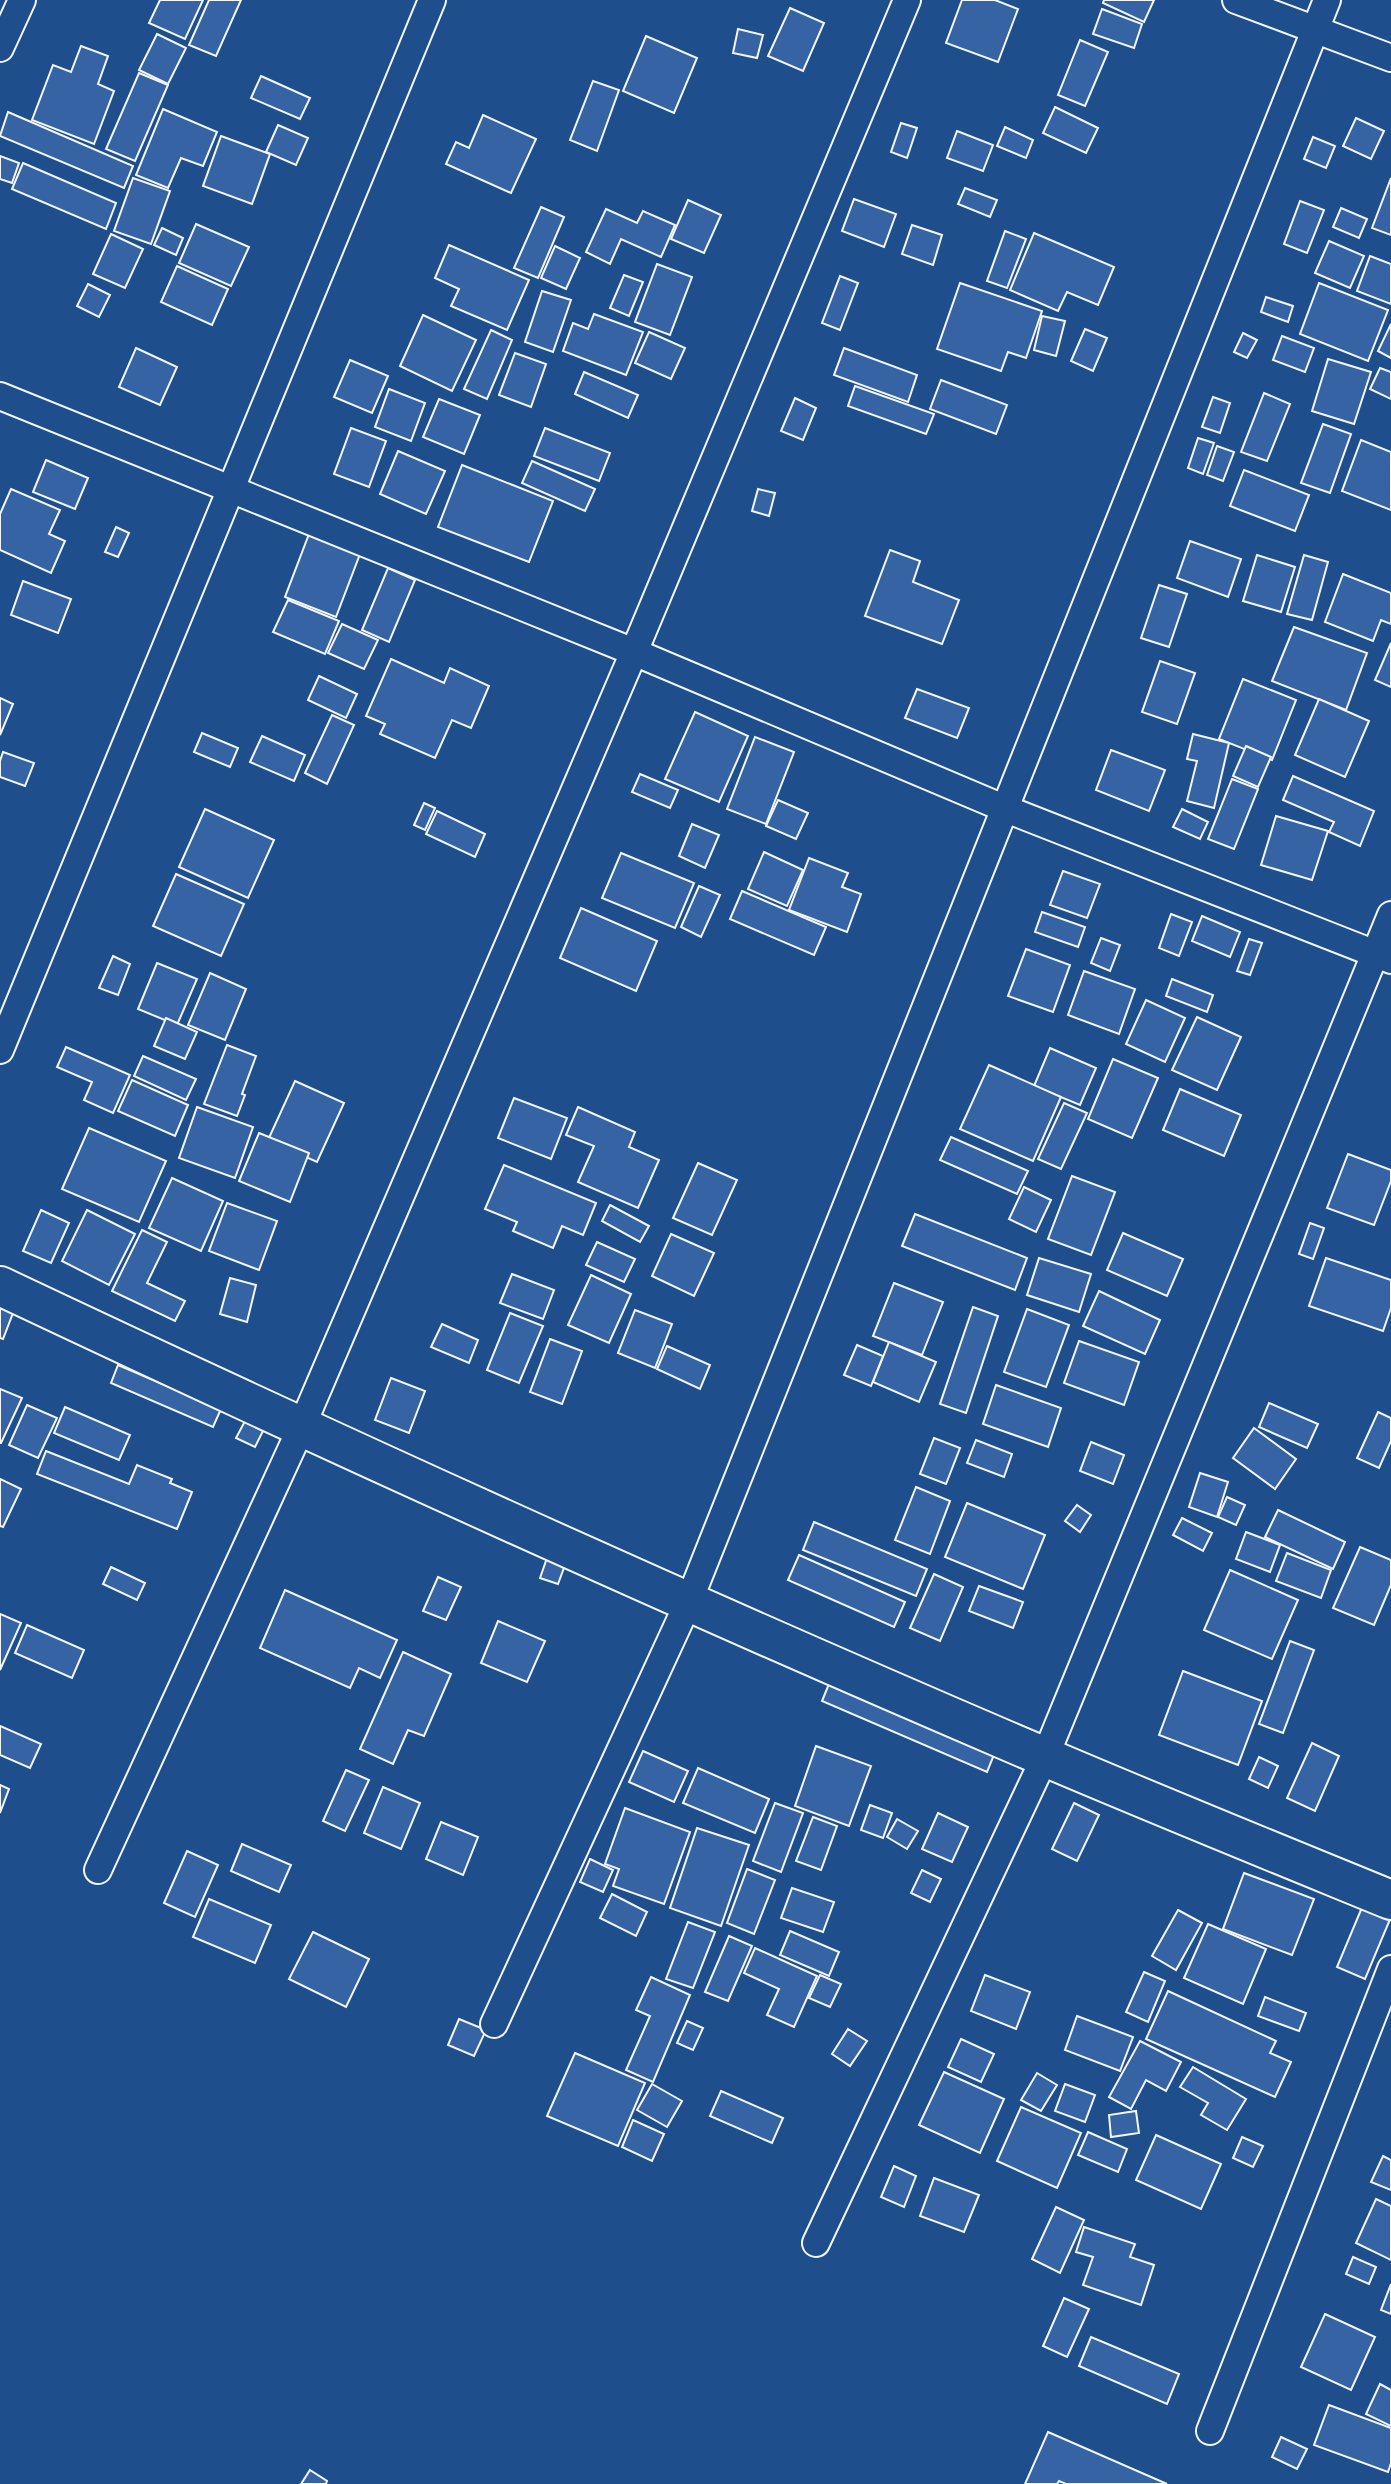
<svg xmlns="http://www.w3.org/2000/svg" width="1391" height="2484" viewBox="0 0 1391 2484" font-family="Cabin,sans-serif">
<rect width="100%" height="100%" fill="#1f4e8c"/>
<!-- building -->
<g fill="#3563a3" stroke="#f2f6ff" stroke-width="2">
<path d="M160 0H203L185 39 149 23Z"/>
<path d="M209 0H241L216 56 189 45Z"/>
<path d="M962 0H995L1018 9 998 62 946 43Z"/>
<path d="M1104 0H1154L1144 22 1103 3Z"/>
<path d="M790 8 824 23 803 71 768 56Z"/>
<path d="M1102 9 1142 24 1134 48 1093 34Z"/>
<path d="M738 29 763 35 757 58 733 53Z"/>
<path d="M157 34 186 48 168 84 139 70Z"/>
<path d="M646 36 697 58 674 113 623 91Z"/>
<path d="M1080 40 1108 52 1085 106 1058 95Z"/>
<path d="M81 46 108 56 98 84 114 91 94 144 32 120 53 65 71 72Z"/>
<path d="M139 73 168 85 135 161 106 149Z"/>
<path d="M261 76 310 98 300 119 251 98Z"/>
<path d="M593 81 619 90 597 151 570 140Z"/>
<path d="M1055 107 1098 128 1086 153 1043 133Z"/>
<path d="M163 109 217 132 203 166 181 158 168 188 136 175Z"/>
<path d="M8 112 133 166 124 188 0 136Z"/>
<path d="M483 115 536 139 511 193 446 164 456 142 469 148Z"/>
<path d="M1356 118 1384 131 1371 159 1343 146Z"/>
<path d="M901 123 917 128 907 158 891 152Z"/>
<path d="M278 125 308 138 296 165 266 152Z"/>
<path d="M1005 127 1033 140 1026 158 997 146Z"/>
<path d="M957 131 993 145 983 171 947 158Z"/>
<path d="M221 136 270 154 252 204 203 186Z"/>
<path d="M1313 137 1335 146 1326 168 1304 159Z"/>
<path d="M0 156 19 163 12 183 0 179Z"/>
<path d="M23 163 116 203 106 229 12 189Z"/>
<path d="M133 178 170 191 151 244 114 231Z"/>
<path d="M1391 178V235L1372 228Z"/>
<path d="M965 188 997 200 990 217 958 204Z"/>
<path d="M854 199 896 214 884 247 842 231Z"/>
<path d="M688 200 721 215 704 253 671 239Z"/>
<path d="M1300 201 1324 210 1307 253 1284 244Z"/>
<path d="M541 207 564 217 538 278 514 268Z"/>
<path d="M1341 208 1367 219 1359 238 1333 227Z"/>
<path d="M606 209 637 223 643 211 675 225 661 257 621 239 610 264 586 252Z"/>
<path d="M196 224 249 247 231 286 179 263Z"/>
<path d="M912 225 942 235 933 265 902 254Z"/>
<path d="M162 228 183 238 176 255 154 245Z"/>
<path d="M1005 231 1026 239 1007 288 987 281Z"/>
<path d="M1034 233 1114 267 1098 305 1067 292 1058 311 1010 290Z"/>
<path d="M111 234 143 249 125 288 93 274Z"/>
<path d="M1329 241 1364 256 1350 288 1315 273Z"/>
<path d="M449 245 529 280 507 330 451 306 459 289 435 278Z"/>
<path d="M555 246 580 258 566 289 541 278Z"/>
<path d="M1370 256 1391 264V304L1357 291Z"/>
<path d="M657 264 692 277 670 335 635 322Z"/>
<path d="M177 266 228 289 212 325 161 302Z"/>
<path d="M624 275 643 282 629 316 610 308Z"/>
<path d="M840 276 858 283 840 330 822 323Z"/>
<path d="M960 283 1042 311 1026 358 1008 352 1001 371 937 349Z"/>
<path d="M1319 283 1388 310 1368 361 1300 334Z"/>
<path d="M88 284 110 295 99 317 77 306Z"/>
<path d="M542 291 571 300 553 352 525 342Z"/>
<path d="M1266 297 1293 306 1288 322 1261 312Z"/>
<path d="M594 314 643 332 626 375 563 351 573 323 588 329Z"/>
<path d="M423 315 476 340 452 391 400 366Z"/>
<path d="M1042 316 1065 321 1056 356 1034 350Z"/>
<path d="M1391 324V358L1378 351Z"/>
<path d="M1085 329 1107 338 1093 371 1071 361Z"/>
<path d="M491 330 512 340 487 399 464 389Z"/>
<path d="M649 332 685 348 671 379 635 363Z"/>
<path d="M1243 333 1257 340 1247 358 1234 352Z"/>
<path d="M1282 336 1314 348 1305 372 1273 360Z"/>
<path d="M136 348 177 367 160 405 119 387Z"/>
<path d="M844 348 917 375 908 402 834 375Z"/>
<path d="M515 353 546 364 531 407 499 395Z"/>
<path d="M1328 359 1371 372 1354 424 1312 411Z"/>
<path d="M350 360 388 376 372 413 334 397Z"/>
<path d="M1380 368 1391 372V399L1370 389Z"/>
<path d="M584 372 638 395 628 418 575 394Z"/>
<path d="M941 380 1007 405 996 434 930 409Z"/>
<path d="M855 386 934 414 926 434 848 406Z"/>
<path d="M389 389 425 403 411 441 375 427Z"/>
<path d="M1264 393 1290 404 1267 461 1241 452Z"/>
<path d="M1213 397 1230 403 1220 433 1202 427Z"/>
<path d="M795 398 816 408 803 440 781 431Z"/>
<path d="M439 399 480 415 464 454 423 437Z"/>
<path d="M1323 424 1351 434 1330 493 1301 483Z"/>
<path d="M351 428 386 441 369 487 334 474Z"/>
<path d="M545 428 610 453 599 481 534 456Z"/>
<path d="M1198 438 1214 443 1203 474 1188 468Z"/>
<path d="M1361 440 1391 452V510L1342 491Z"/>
<path d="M1217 446 1234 452 1223 481 1207 475Z"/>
<path d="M398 451 445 471 426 514 380 494Z"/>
<path d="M46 460 88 478 75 509 33 492Z"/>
<path d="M532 461 595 489 585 511 522 483Z"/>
<path d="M462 465 553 501 529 562 438 527Z"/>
<path d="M1244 470 1309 495 1295 531 1230 506Z"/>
<path d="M11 489 60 510 49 534 65 541 51 573 0 550V514Z"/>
<path d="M758 489 775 493 769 516 752 511Z"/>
<path d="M116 527 129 533 118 557 105 552Z"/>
<path d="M309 534 360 554 336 617 285 597Z"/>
<path d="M1190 541 1241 559 1228 597 1177 578Z"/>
<path d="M890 550 920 561 913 582 959 600 942 644 865 616Z"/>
<path d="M1257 555 1295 567 1281 612 1243 601Z"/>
<path d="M1304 555 1328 562 1312 620 1287 614Z"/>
<path d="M388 568 415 580 389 642 362 630Z"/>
<path d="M1343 574 1391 593V624L1381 620 1373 641 1325 622Z"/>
<path d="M23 581 71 599 58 633 11 615Z"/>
<path d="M1159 585 1187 594 1169 647 1141 638Z"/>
<path d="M288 600 339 621 325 654 273 632Z"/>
<path d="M342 624 378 640 364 669 328 653Z"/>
<path d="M1294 627 1367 653 1346 710 1272 681Z"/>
<path d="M1391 643V687L1375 680Z"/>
<path d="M391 659 444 683 450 668 489 686 471 728 452 720 435 758 380 734 385 724 366 716Z"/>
<path d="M1160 661 1195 673 1177 724 1142 712Z"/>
<path d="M319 676 357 694 346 718 308 700Z"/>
<path d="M1243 679 1296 700 1272 760 1219 739Z"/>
<path d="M917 689 969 708 957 738 905 718Z"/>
<path d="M0 698 13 704 0 735Z"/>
<path d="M1319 699 1369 721 1345 777 1295 755Z"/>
<path d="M695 712 748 736 719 802 665 779Z"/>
<path d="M332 715 354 725 327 784 305 773Z"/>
<path d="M202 733 238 748 230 767 194 752Z"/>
<path d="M1193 734 1229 743 1214 808 1187 801 1197 761 1187 759Z"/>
<path d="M262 736 305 755 294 781 250 762Z"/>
<path d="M755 737 794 752 766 824 727 809Z"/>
<path d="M1246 746 1271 757 1258 787 1233 776Z"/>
<path d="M1111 750 1165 770 1149 811 1096 790Z"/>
<path d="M3 752 34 763 25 786 0 777V761Z"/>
<path d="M640 774 678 790 670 808 632 792Z"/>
<path d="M1293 776 1374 811 1360 846 1329 832 1334 822 1283 800Z"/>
<path d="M1232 779 1258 789 1234 849 1208 839Z"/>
<path d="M778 800 808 813 796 839 766 826Z"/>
<path d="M424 803 435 808 425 830 414 825Z"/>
<path d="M205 809 274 840 248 898 179 867Z"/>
<path d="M1182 809 1208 822 1200 839 1173 827Z"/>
<path d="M437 811 485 834 475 857 426 834Z"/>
<path d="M1276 816 1328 831 1312 880 1261 865Z"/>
<path d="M692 824 719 835 705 868 679 856Z"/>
<path d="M764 852 803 870 787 906 748 889Z"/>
<path d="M621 853 694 883 675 928 602 898Z"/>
<path d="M809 858 848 873 842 887 861 894 847 932 789 910Z"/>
<path d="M1063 871 1100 884 1087 918 1050 905Z"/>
<path d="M176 874 244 904 221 956 153 926Z"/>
<path d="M699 886 720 895 701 937 681 927Z"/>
<path d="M742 891 826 927 814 955 730 919Z"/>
<path d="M581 908 657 941 636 991 560 958Z"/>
<path d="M1042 912 1085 927 1078 947 1035 932Z"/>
<path d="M1171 914 1192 922 1179 956 1159 948Z"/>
<path d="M1202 916 1240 932 1230 957 1192 941Z"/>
<path d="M1101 938 1120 945 1110 971 1091 963Z"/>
<path d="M1249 939 1262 943 1250 975 1237 971Z"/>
<path d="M1026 949 1070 965 1053 1012 1008 996Z"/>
<path d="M113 956 130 964 118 995 99 988Z"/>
<path d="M157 963 197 979 177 1025 138 1009Z"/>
<path d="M1084 971 1135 989 1119 1034 1068 1015Z"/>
<path d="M210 973 246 989 225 1040 188 1025Z"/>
<path d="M1172 979 1213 995 1207 1012 1166 996Z"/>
<path d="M1146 1000 1185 1018 1165 1062 1126 1044Z"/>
<path d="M1197 1017 1241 1037 1217 1090 1172 1070Z"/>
<path d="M166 1018 197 1032 185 1059 154 1046Z"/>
<path d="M227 1045 256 1056 242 1094 245 1095 237 1116 204 1104Z"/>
<path d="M66 1047 130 1075 113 1113 84 1100 92 1082 57 1067Z"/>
<path d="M1050 1048 1096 1068 1080 1105 1034 1086Z"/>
<path d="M143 1056 196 1079 186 1100 134 1076Z"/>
<path d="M1113 1059 1158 1078 1132 1138 1088 1119Z"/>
<path d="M989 1065 1061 1097 1033 1161 960 1129Z"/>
<path d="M132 1080 188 1105 175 1136 118 1111Z"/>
<path d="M295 1081 344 1103 317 1162 268 1140Z"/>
<path d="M1180 1089 1241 1115 1224 1156 1163 1130Z"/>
<path d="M514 1098 567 1118 551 1159 498 1138Z"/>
<path d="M1064 1103 1087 1113 1061 1169 1038 1159Z"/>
<path d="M197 1107 253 1127 235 1178 179 1158Z"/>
<path d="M578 1107 635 1132 629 1147 659 1160 638 1208 578 1182 594 1146 566 1135Z"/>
<path d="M89 1128 166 1161 139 1222 62 1189Z"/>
<path d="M259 1133 309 1153 290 1202 239 1181Z"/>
<path d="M951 1137 1028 1171 1017 1194 940 1160Z"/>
<path d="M1348 1154 1391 1170V1181L1374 1225 1327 1208Z"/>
<path d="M698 1163 737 1180 712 1235 673 1218Z"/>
<path d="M504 1165 596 1203 583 1235 562 1226 553 1248 513 1231 517 1222 485 1209Z"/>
<path d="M1072 1176 1115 1192 1091 1255 1048 1239Z"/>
<path d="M172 1178 223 1201 201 1251 149 1228Z"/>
<path d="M1024 1187 1051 1200 1036 1232 1009 1219Z"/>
<path d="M227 1203 277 1221 259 1270 209 1251Z"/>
<path d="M610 1205 649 1226 640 1242 602 1221Z"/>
<path d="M41 1210 69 1223 51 1263 23 1251Z"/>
<path d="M87 1210 135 1234 109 1285 62 1261Z"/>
<path d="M915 1214 1027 1258 1015 1290 902 1246Z"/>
<path d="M1310 1223 1324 1228 1313 1259 1299 1254Z"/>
<path d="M142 1230 167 1242 147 1283 185 1301 175 1321 112 1291Z"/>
<path d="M1123 1233 1183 1259 1167 1296 1107 1270Z"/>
<path d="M671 1234 714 1253 694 1296 652 1276Z"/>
<path d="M597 1242 635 1259 624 1282 586 1265Z"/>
<path d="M1039 1258 1091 1274 1079 1312 1027 1295Z"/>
<path d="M1326 1258 1391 1280V1308L1383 1331 1309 1306Z"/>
<path d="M512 1274 554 1290 543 1319 500 1303Z"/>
<path d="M591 1275 631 1294 609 1343 568 1325Z"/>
<path d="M230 1278 256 1285 247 1322 220 1314Z"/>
<path d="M894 1283 943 1302 922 1355 873 1336Z"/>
<path d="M1099 1291 1160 1320 1145 1354 1083 1326Z"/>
<path d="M973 1307 998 1316 966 1413 940 1404Z"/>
<path d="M0 1308 13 1313 3 1339 0 1338Z"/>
<path d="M1027 1309 1069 1325 1046 1387 1004 1372Z"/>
<path d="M635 1310 672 1324 655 1368 618 1353Z"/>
<path d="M510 1313 543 1326 519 1383 487 1370Z"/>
<path d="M442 1324 478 1340 469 1363 431 1347Z"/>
<path d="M550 1339 582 1351 562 1404 530 1392Z"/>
<path d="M1079 1341 1139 1362 1124 1405 1064 1383Z"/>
<path d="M889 1342 936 1362 919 1402 873 1382Z"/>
<path d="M857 1345 883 1356 871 1386 844 1375Z"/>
<path d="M667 1346 710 1365 700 1389 657 1369Z"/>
<path d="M118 1365 221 1409 213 1427 111 1383Z"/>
<path d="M391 1378 425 1391 409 1433 375 1420Z"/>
<path d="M996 1385 1061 1408 1048 1447 983 1424Z"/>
<path d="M0 1389 22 1398 1 1443H0Z"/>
<path d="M1269 1403 1318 1424 1307 1448 1259 1427Z"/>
<path d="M27 1405 57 1418 38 1458 9 1445Z"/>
<path d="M65 1407 130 1435 119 1460 54 1433Z"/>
<path d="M1378 1412 1391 1418V1441L1379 1468 1357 1458Z"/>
<path d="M245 1421 263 1431 255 1447 236 1438Z"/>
<path d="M1254 1428 1296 1459 1275 1489 1233 1458Z"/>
<path d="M934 1438 960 1448 946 1484 920 1474Z"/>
<path d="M976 1440 1012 1454 1004 1477 967 1463Z"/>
<path d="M1091 1442 1124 1455 1113 1484 1080 1471Z"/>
<path d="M46 1451 129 1484 137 1465 172 1479 170 1483 192 1492 177 1529 37 1474Z"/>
<path d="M1200 1473 1228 1482 1217 1517 1189 1507Z"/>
<path d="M0 1479 21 1489 3 1527 0 1526Z"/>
<path d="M916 1487 950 1501 930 1554 895 1540Z"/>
<path d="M1227 1497 1245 1505 1236 1525 1218 1517Z"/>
<path d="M967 1503 1045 1535 1023 1589 945 1557Z"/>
<path d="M1077 1505 1091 1515 1080 1532 1065 1521Z"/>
<path d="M1278 1510 1345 1542 1333 1569 1265 1537Z"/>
<path d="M1182 1518 1212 1533 1203 1551 1173 1535Z"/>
<path d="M814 1522 927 1569 916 1596 803 1550Z"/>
<path d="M1246 1532 1280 1545 1270 1572 1236 1559Z"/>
<path d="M1360 1547 1391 1560V1585L1374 1625 1333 1608Z"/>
<path d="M1287 1553 1331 1570 1321 1598 1276 1581Z"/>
<path d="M799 1555 905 1602 894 1627 788 1580Z"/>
<path d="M547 1558 565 1565 558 1584 540 1578Z"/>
<path d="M111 1567 145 1583 137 1600 103 1584Z"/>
<path d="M1230 1570 1298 1600 1272 1659 1204 1630Z"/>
<path d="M934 1574 963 1587 940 1641 910 1628Z"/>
<path d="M438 1577 461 1587 446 1620 423 1611Z"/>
<path d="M979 1586 1023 1602 1013 1628 969 1611Z"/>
<path d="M285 1590 397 1640 380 1678 359 1668 350 1688 260 1648Z"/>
<path d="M0 1614 21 1623 0 1670Z"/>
<path d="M498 1621 545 1641 527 1682 481 1663Z"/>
<path d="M27 1625 84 1650 72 1678 15 1653Z"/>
<path d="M1290 1641 1314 1650 1283 1733 1259 1724Z"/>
<path d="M403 1652 451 1674 424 1736 408 1730 393 1764 360 1749Z"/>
<path d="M1183 1671 1262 1701 1238 1765 1159 1735Z"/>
<path d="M833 1674 998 1745 987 1772 822 1701Z"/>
<path d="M0 1726 41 1744 30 1768 0 1755Z"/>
<path d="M1312 1743 1339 1756 1315 1811 1287 1798Z"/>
<path d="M816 1746 871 1766 849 1826 795 1806Z"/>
<path d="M643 1751 688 1771 674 1802 629 1782Z"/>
<path d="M1259 1757 1278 1766 1268 1788 1249 1779Z"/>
<path d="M698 1768 769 1799 755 1833 683 1803Z"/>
<path d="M346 1770 369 1780 345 1831 323 1821Z"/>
<path d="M0 1785 9 1789 0 1813Z"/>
<path d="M383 1787 420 1803 401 1849 364 1833Z"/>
<path d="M775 1803 803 1813 781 1872 753 1861Z"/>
<path d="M1074 1803 1099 1815 1077 1861 1052 1849Z"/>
<path d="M870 1805 892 1813 883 1838 861 1830Z"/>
<path d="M625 1808 690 1832 664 1904 613 1886 619 1869 605 1864Z"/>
<path d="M938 1813 968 1827 952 1862 922 1849Z"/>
<path d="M813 1817 837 1826 821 1870 796 1861Z"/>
<path d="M897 1819 918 1831 907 1849 887 1837Z"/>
<path d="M441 1822 478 1837 463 1875 426 1859Z"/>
<path d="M697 1828 749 1845 721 1926 670 1908Z"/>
<path d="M242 1844 291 1865 279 1892 231 1871Z"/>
<path d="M187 1851 218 1865 195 1917 164 1903Z"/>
<path d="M590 1859 613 1870 603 1892 580 1882Z"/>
<path d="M747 1869 775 1880 754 1934 727 1923Z"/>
<path d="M922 1870 941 1879 930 1902 911 1893Z"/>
<path d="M1244 1873 1314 1899 1292 1955 1223 1929Z"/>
<path d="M792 1888 834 1902 823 1932 781 1918Z"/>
<path d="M612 1894 647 1912 636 1936 600 1918Z"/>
<path d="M209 1899 271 1925 255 1963 193 1937Z"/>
<path d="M1363 1905 1391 1917 1365 1979 1337 1967Z"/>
<path d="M1178 1910 1202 1923 1176 1970 1152 1956Z"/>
<path d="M688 1922 715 1932 693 1988 666 1979Z"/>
<path d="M1208 1924 1266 1949 1243 2004 1184 1978Z"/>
<path d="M790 1931 839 1952 829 1976 780 1955Z"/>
<path d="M313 1932 369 1959 346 2007 289 1979Z"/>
<path d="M729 1936 752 1946 728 2001 705 1992Z"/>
<path d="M755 1948 817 1976 794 2027 767 2015 779 1989 744 1973Z"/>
<path d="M1144 1972 1165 1981 1148 2022 1126 2012Z"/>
<path d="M820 1975 841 1984 830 2007 809 1998Z"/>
<path d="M985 1975 1030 1992 1016 2029 971 2011Z"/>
<path d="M651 1977 690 1995 653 2082 626 2070 650 2016 636 2010Z"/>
<path d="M1168 1991 1276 2041 1270 2053 1291 2062 1275 2097 1146 2039Z"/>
<path d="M1265 1997 1306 2013 1299 2031 1258 2016Z"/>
<path d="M1077 2016 1133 2037 1120 2071 1065 2050Z"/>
<path d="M459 2019 486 2030 474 2056 448 2045Z"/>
<path d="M687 2021 703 2028 693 2050 677 2043Z"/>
<path d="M848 2029 867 2041 850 2066 832 2054Z"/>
<path d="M961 2039 994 2054 981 2082 948 2067Z"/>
<path d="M1140 2041 1181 2062 1166 2091 1146 2080 1131 2109 1109 2097Z"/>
<path d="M575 2053 645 2083 618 2146 547 2116Z"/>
<path d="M1193 2067 1246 2099 1227 2130 1201 2115 1208 2103 1180 2087Z"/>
<path d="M944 2072 1004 2099 980 2153 919 2125Z"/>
<path d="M1037 2073 1057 2085 1041 2111 1021 2100Z"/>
<path d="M652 2084 682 2101 667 2127 637 2110Z"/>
<path d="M1065 2084 1095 2095 1085 2122 1055 2111Z"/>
<path d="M721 2091 783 2118 772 2143 710 2116Z"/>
<path d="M1021 2107 1081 2133 1057 2188 997 2161Z"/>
<path d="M1136 2111 1139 2133 1111 2137 1109 2115Z"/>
<path d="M633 2120 664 2134 652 2161 622 2147Z"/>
<path d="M1088 2132 1127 2149 1118 2172 1078 2155Z"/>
<path d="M1156 2135 1221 2164 1201 2209 1136 2180Z"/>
<path d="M1242 2137 1263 2146 1253 2167 1233 2158Z"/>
<path d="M1383 2156 1391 2160V2190L1371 2182Z"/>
<path d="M894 2166 916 2176 904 2207 881 2197Z"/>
<path d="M934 2178 979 2195 964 2232 920 2216Z"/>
<path d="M1376 2199 1391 2206V2260L1356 2243Z"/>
<path d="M1056 2207 1084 2220 1060 2273 1032 2259Z"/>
<path d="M1084 2227 1135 2244 1130 2257 1154 2265 1141 2305 1083 2285 1093 2257 1076 2252Z"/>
<path d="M1353 2257 1376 2267 1369 2284 1346 2274Z"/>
<path d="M1391 2284V2314L1381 2310Z"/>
<path d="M1064 2298 1089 2309 1067 2357 1043 2346Z"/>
<path d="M1325 2314 1375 2337 1351 2390 1301 2367Z"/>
<path d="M1091 2337 1179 2374 1167 2404 1079 2366Z"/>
<path d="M1380 2384 1391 2390V2426L1366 2414Z"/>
<path d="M1329 2405 1391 2428V2463L1388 2472 1314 2445Z"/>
<path d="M1048 2432 1167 2484H1066L1059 2481 1057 2484H1025Z"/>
<path d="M1281 2437 1307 2449 1297 2469 1272 2457Z"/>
<path d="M310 2470 327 2481 326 2484H301Z"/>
</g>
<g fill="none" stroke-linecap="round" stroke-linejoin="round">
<!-- street casing -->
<g stroke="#f2f6ff" stroke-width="30">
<g id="street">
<path d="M1236 0 1391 58"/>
<path d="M0 48 22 0"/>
<path d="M0 396 634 652 1006 809 1391 960"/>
<path d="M0 1050 432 0"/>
<path d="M98 1870 301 1428 634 652 907 0"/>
<path d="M494 2024 689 1601 1327 0"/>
<path d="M816 2243 1045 1757 1391 915"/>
<path d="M1210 2431 1391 1969"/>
</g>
</g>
<!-- secondary casing -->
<g stroke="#f2f6ff" stroke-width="42">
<path id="secondary" d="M0 1286C345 1449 693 1607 1045 1757 1160 1806 1276 1853 1391 1900"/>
</g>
<!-- street -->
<use href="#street" stroke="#1f4e8c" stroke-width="26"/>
<!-- secondary -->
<use href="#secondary" stroke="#1f4e8c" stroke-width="38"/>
</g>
</svg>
